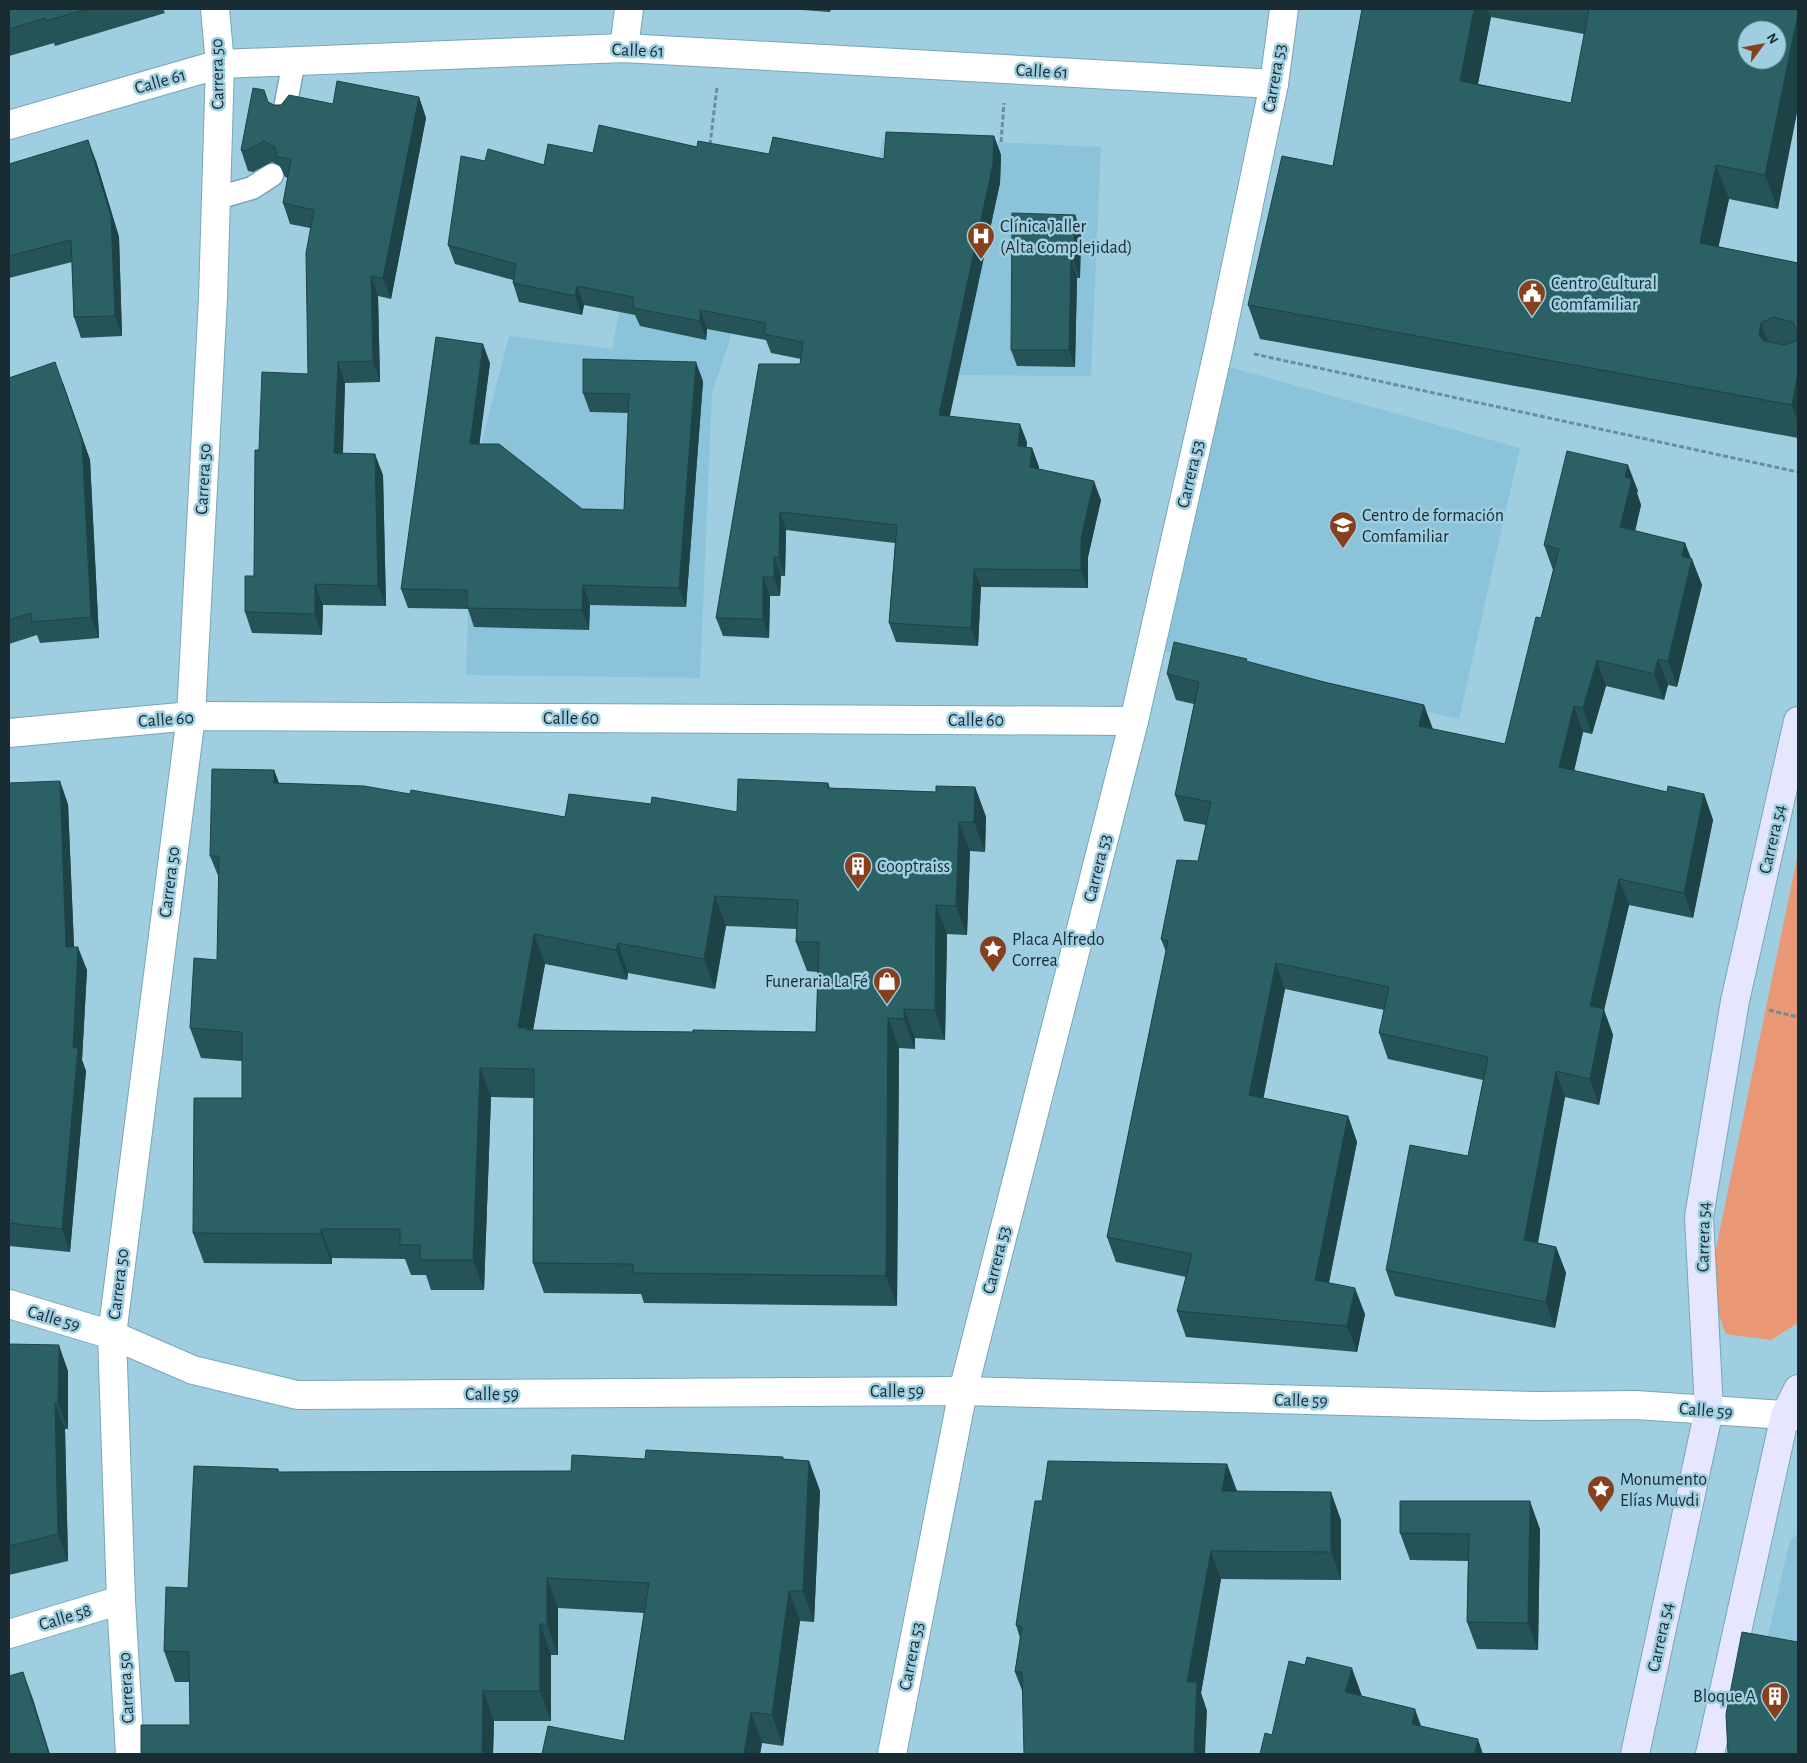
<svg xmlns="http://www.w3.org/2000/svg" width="1807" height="1763" viewBox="0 0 1807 1763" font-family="'Alegreya Sans',sans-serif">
<rect width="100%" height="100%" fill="#9ecee0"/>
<!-- built -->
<g fill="#8bc4da">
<path d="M882 137 1101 147 1091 376 850 374Z"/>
<path d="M651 147 767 160 729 342 712 393 700 678 466 675 472 479 509 336 612 349Z"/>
<path d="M1229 367 1520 448 1459 719 1165 651Z"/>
<path d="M1798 1533V1754H1740L1790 1541Z"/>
</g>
<!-- green -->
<path fill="#e99774" d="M1798 854V1323L1771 1340 1726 1334 1708 1287Z"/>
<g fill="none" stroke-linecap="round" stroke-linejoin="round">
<!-- service casing -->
<g stroke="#77a6b8" stroke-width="25">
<g id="service">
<path d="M284 113 294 61"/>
<path d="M214 199 252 188 272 175"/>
</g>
</g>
<!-- minor casing -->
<g stroke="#77a6b8" stroke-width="30">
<g id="minor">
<path d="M624 48 629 9"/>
<path d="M9 125 220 64 624 48 1274 84"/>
<path d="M9 733 191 716 1134 721"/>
<path d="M9 1304 112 1335 193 1370 297 1395 963 1391 1537 1406 1636 1405 1798 1416"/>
<path d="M9 1634 121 1600"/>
</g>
</g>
<!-- tertiary casing -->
<g stroke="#77a6b8" stroke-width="30">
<g id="tertiary">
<path d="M130 1754 121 1600 112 1335 191 716 213 298 220 64 215 9"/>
<path d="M892 1754 963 1391 1134 721 1219 347 1274 84 1284 9"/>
</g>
</g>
<!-- secondary casing -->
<g stroke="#77a6b8" stroke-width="30">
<g id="secondary">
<path d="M1635 1754 1709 1410 1699 1217 1735 1001 1798 721"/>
<path d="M1710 1754 1785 1415 1798 1389"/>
</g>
</g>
<!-- path -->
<g stroke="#6a8e9d" stroke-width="3" stroke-dasharray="5 2.5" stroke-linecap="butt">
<path d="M1001 142 1004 103"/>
<path d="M710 145 717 87"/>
<path d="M1254 354 1798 472"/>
<path d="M1769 1010 1798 1017"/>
</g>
<!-- service -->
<use href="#service" stroke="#fff" stroke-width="22"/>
<!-- minor -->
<use href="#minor" stroke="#fff" stroke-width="28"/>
<!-- tertiary -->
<use href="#tertiary" stroke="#fff" stroke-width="28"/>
<!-- secondary -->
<use href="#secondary" stroke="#e6e6fe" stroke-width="28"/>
</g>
<!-- wall -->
<g fill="#255357" fill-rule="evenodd">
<path d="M9 9H163L165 13 55 46 54 43 9 56Z"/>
<path d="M789 9H831L830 12Z"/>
<path d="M1362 9H1798L1778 209 1729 199 1718 247 1798 263V438L1260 339 1248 305 1333 166ZM1491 17 1584 34 1571 103 1478 84Z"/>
<path d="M419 97 426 118 391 299 378 296 380 382 345 383 343 453 383 475 386 606 323 605 322 635 252 633 245 612 254 576 259 450 308 374 310 228 290 224 283 203 288 178 285 177 280 166 272 162 253 172 248 171 241 150 268 102 274 105 333 104Z"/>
<path d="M994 136 1001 155 1000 183 949 416 1027 442 1026 448H1032L1039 467 1038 469 1101 500 1088 557V588L981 587 978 646 896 642 889 623 895 543 786 530 785 576H781L780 596H770L769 638 723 636 716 618 800 364 801 359 771 353 766 340 707 329 706 340 640 326 635 315 584 305 582 315 519 302 513 283V280L455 264 448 245 485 161 544 165 593 153 697 147 769 154 884 159Z"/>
<path d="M96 161 119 237 122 336 81 338 74 317 72 262 9 278V164Z"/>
<path d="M1075 215 1081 232 1080 278H1077L1075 367 1017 366 1011 350Z"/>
<path d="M490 363 479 444 582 509 624 510 628 413 590 412 583 393 703 381 686 607 590 605 589 630 474 627 468 609 408 608 401 589Z"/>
<path d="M9 378 63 383 90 460 99 638 40 643 37 635 9 644Z"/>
<path d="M1638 491 1637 493 1641 505 1635 531 1685 543 1702 585 1677 687 1668 685 1664 700 1606 686 1592 734 1583 732 1574 771 1667 792 1704 794 1713 820 1693 918 1629 905 1604 1010 1613 1035 1599 1105 1565 1097 1538 1243 1556 1247 1566 1273 1555 1328 1395 1296 1386 1270 1468 1156 1483 1080 1388 1059 1379 1033 1384 1010 1285 989 1263 1098 1348 1116 1357 1142 1329 1283 1365 1314 1357 1352 1186 1337 1177 1311 1186 1277 1116 1262 1107 1237 1166 952 1161 939 1198 861 1206 825 1184 821 1175 795 1194 704 1176 700 1167 674 1248 662 1324 682 1424 705 1433 729 1505 744 1541 618 1553 570 1544 545Z"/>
<path d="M274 770 279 783 410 794 565 817 651 804 737 812 828 783 830 788 936 792 975 787 986 817 985 852 970 851 967 935 947 934 945 1040 915 1038V1049L899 1048 897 1306 644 1303 641 1294 544 1293 533 1263 534 1098 491 1097 484 1290H431L426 1275H411L405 1259 332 1258V1264L204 1263 193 1233 242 1098V1061L201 1058 190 1028 217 960 219 878 210 856ZM726 926 797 929 796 942 807 971 818 972 816 1032H693L533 1030 545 964 627 980 628 973 715 989Z"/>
<path d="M9 783 68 804 74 947 87 970 82 1060 86 1071 70 1252 9 1246Z"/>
<path d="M9 1344 68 1371V1429H65L68 1561 9 1575Z"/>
<path d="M645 1459H784L809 1461 820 1491 814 1622 800 1621 783 1746 762 1743 760 1754H542L624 1741 644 1613 558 1608V1655H551V1721H494L493 1754H141L190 1725V1682H175L164 1651 278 1469 279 1472 571 1471Z"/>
<path d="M1227 1464 1237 1491 1341 1520V1580L1221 1579 1201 1693 1207 1711 1023 1693 1015 1672 1020 1638 1016 1625 1042 1501Z"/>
<path d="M1540 1529 1538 1650 1477 1649 1467 1622 1468 1561 1410 1560 1400 1533Z"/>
</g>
<!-- shaded-wall -->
<g fill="#1e4347">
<path d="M1474 9H1487L1491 17 1472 114 1460 81Z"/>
<path d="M1798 14V108L1778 209 1765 175Z"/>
<path d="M419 97 426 118 391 299 383 278Z"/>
<path d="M994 136 1001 155 1000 183 946 434 939 415Z"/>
<path d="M88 140 96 161 119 237 122 336 115 316Z"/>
<path d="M1716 165 1729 199 1712 277 1700 243Z"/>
<path d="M1075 215 1081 232 1080 278 1074 261Z"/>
<path d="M1071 261 1077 278 1075 367 1069 350Z"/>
<path d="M371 276 378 296 380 382 373 361Z"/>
<path d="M577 286 584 305 582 315 575 296Z"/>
<path d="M700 310 707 329 706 340 700 321Z"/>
<path d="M1761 323 1773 356 1759 335Z"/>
<path d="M483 344 490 363 477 463 470 444Z"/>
<path d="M338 362 345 383 342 474 334 453Z"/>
<path d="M696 362 703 381 686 607 679 588Z"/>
<path d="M1798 371V423L1792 405Z"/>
<path d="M63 383 90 460 99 638 91 617Z"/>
<path d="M1020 424 1027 442 1025 465 1018 446Z"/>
<path d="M1032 448 1039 467 1037 485 1030 467Z"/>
<path d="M375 454 383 475 386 606 378 586Z"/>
<path d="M1628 465 1638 491 1637 493 1641 505 1630 553 1620 527 1625 477Z"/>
<path d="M1094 481 1101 500 1088 557V588L1081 570V539Z"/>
<path d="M780 512 786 530 785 576 779 557Z"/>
<path d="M1685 543 1691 562 1692 559 1702 585 1677 687 1668 661 1682 556Z"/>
<path d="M774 557 781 576 780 596 774 577Z"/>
<path d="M974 569 981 587 978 646 971 628Z"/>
<path d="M763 577 770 596 769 638 763 619Z"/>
<path d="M315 584 323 605 322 635 315 614Z"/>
<path d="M583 585 590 605 589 630 582 610Z"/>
<path d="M1658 659 1668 685 1664 700 1654 674Z"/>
<path d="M1597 660 1606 686 1592 734 1583 708Z"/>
<path d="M1424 705 1433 731 1419 726Z"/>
<path d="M1574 706 1583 732 1569 793 1559 767Z"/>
<path d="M274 770 285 800 274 783Z"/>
<path d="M60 781 68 804 75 970 66 947Z"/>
<path d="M975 787 986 817 985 852 974 822Z"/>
<path d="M1704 794 1713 820 1693 918 1684 893Z"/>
<path d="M959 822 970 851 967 935 956 906Z"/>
<path d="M1619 879 1629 905 1604 1010 1613 1035 1599 1105 1590 1079V1006Z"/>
<path d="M715 896 726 926 715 989 704 959Z"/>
<path d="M936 905 947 934 945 1040 935 1010Z"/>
<path d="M534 934 545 964 531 1041 518 1028Z"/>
<path d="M618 943 628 973 627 980 616 950Z"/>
<path d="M78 947 87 970 82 1060 86 1071 70 1252 62 1229 73 1048Z"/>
<path d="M1276 963 1285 989 1259 1121 1249 1095Z"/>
<path d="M904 1009 915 1038V1049L904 1019Z"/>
<path d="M888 1018 899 1048 897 1306 886 1276Z"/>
<path d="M480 1068 491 1097 484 1290 473 1260Z"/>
<path d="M1556 1071 1565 1097 1533 1266 1524 1240Z"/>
<path d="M1348 1116 1357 1142 1324 1306 1315 1280Z"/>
<path d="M321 1229 332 1258V1264L321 1234Z"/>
<path d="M1556 1247 1566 1273 1555 1328 1546 1302Z"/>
<path d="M1355 1288 1365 1314 1357 1352 1347 1326Z"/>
<path d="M59 1345 68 1371V1429L58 1403Z"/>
<path d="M55 1403 65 1429 68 1561 58 1534Z"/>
<path d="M809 1461 820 1491 814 1622 803 1591Z"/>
<path d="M1227 1464 1237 1492 1222 1491Z"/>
<path d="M1331 1492 1341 1520V1580L1331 1552Z"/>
<path d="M1530 1501 1540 1529 1538 1650 1528 1623Z"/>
<path d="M1211 1551 1221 1579 1201 1693 1207 1711 1205 1754H1194L1187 1682Z"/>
<path d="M547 1578 558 1608V1655L547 1624Z"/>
<path d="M789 1591 800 1621 783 1746 772 1715Z"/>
<path d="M540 1624 551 1655V1721L540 1691Z"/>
<path d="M1352 1668 1362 1696 1345 1692Z"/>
<path d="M23 1672 33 1699 50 1754H49Z"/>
<path d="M483 1691 494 1721 493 1754H482Z"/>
<path d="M1415 1709 1425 1737 1412 1724Z"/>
<path d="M751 1712 762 1743 760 1754H744Z"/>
<path d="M1478 1739 1483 1754H1474Z"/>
</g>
<!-- building -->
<g fill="#2b6065" stroke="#1e4347" fill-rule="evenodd">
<path d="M9 9H87L46 21 45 18 9 29Z"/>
<path d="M1362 9H1474L1460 81 1571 103 1589 9H1798V14L1765 175 1716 165 1700 243 1798 263V333L1793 322 1773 317 1761 323 1759 335 1764 341 1784 345 1796 341 1798 335V371L1792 405 1248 305 1282 156 1333 166ZM1747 30H1777V60H1747Z"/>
<path d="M337 81 419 97 383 278 371 276 373 361 338 362 334 453 375 454 378 586 315 584V614L245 612V576H254L255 450H259L262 372 308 374 306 253 314 210 283 203 291 159 277 157 275 147 264 141 246 151 241 150 253 88 264 90 268 102 274 105H281L289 95 333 104Z"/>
<path d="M599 125 697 147 698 141 769 154 773 137 884 159 886 132 994 136 993 164 939 415 1020 424 1018 446 1032 448 1030 467 1094 481 1081 539V570L974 569 971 628 889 623 897 525 780 512 779 557H774V577H763V619L716 618 759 364H800L803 342 764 334 766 323 700 310V321L633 308V297L577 286 575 296 513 283 516 264 448 245 461 156 485 161 488 149 544 165 548 144 593 153Z"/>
<path d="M88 140 111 216 115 316 74 317 71 240 9 256V164Z"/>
<path d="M1012 213 1075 215 1074 261H1071L1069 350H1011Z"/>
<path d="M436 337 483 344 470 444H499L582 509 624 510 629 394 583 393V359L696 362 679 588 583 585 582 610 467 608V590L401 589Z"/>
<path d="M55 362 82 439 91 617 32 622 31 613 9 620V378Z"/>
<path d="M1567 451 1628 465 1625 477 1632 479 1620 527 1685 543 1682 556 1692 559 1668 661 1658 659 1654 674 1597 660 1583 708 1574 706 1559 767 1667 792 1668 786 1704 794 1684 893 1619 879 1590 1006 1604 1009 1590 1079 1556 1071 1524 1240 1556 1247 1546 1302 1386 1270 1410 1145 1468 1156 1488 1057 1379 1033 1389 987 1276 963 1249 1095 1348 1116 1315 1280 1355 1288 1347 1326 1177 1311 1192 1254 1107 1237 1168 941 1161 939 1177 860 1198 861 1211 802 1175 795 1199 682 1167 674 1174 642 1247 659 1246 661 1324 682 1424 705 1419 726 1505 744 1536 617 1541 618 1559 549 1544 545Z"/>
<path d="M212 769 274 770V783L364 786 410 794 411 790 565 817 569 794 651 804 652 797 737 812 738 779 828 783V788L936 792V786L975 787 974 822H959L956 906 936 905 935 1010 904 1009V1019L888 1018 886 1276 633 1273V1264L533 1263 534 1069 480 1068 473 1260H420V1245H400V1229H321V1234L193 1233 194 1098H242V1032L190 1028 194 958 217 960 219 856H210ZM715 896 798 900 796 942H819L816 1032 693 1030V1032L527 1030V1028H518L534 934 616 950 618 943 704 959Z"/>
<path d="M60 781 66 947H78L73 1048H78L62 1229 9 1223V783Z"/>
<path d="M9 1344 59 1345 58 1403H55L58 1534 9 1546Z"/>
<path d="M646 1450 783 1457V1459L809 1461 803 1591H789L772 1715 751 1712 744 1754H542L548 1726 624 1741 649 1583 547 1578V1624H540V1691H483L482 1754H141V1725H190L189 1652 164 1651 166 1587 188 1588 194 1466 278 1469V1472L571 1471 572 1455 645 1459Z"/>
<path d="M1048 1461 1227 1464 1222 1491 1331 1492V1552L1211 1551 1187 1682H1197L1194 1754H1024L1022 1672H1015L1022 1627 1016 1625 1035 1501H1042Z"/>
<path d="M1400 1501H1530L1528 1623 1467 1622 1469 1534 1400 1533Z"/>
<path d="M1742 1632 1798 1642V1754H1728L1726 1714Z"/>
<path d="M1307 1657 1352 1668 1345 1692 1415 1709 1412 1724 1478 1739 1474 1754H1260L1265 1733 1272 1735 1289 1661 1305 1665Z"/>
<path d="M23 1672 49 1754H9V1676Z"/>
</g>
<!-- icons -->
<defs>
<g id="hospital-pin" transform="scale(1.4375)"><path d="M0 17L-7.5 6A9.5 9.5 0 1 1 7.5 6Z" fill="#87401e" stroke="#9ecee0"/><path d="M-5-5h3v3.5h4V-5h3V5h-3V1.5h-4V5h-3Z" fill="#fff"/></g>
<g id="civic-pin" transform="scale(1.4375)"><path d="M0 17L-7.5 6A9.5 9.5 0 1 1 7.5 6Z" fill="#87401e" stroke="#9ecee0"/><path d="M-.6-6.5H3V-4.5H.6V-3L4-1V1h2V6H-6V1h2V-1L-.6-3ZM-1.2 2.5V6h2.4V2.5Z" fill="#fff"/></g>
<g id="university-pin" transform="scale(1.4375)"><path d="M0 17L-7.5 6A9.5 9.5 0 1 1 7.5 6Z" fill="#87401e" stroke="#9ecee0"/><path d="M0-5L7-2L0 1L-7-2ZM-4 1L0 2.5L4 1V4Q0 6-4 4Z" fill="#fff"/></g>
<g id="building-pin" transform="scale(1.4375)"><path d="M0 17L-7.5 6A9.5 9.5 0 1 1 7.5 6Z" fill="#87401e" stroke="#9ecee0"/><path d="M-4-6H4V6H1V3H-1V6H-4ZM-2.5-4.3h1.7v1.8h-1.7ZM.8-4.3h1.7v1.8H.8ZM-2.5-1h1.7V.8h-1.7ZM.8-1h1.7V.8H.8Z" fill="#fff"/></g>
<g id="sight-pin" transform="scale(1.4375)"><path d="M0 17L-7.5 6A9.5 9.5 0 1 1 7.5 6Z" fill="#87401e" stroke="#9ecee0"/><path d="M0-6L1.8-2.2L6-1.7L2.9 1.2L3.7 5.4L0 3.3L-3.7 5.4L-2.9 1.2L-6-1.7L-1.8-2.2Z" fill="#fff"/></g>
<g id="shop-pin" transform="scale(1.4375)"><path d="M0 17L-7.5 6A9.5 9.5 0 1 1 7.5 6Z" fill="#87401e" stroke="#9ecee0"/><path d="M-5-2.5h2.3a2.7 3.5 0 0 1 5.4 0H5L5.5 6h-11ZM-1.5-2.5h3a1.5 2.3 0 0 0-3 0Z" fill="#fff"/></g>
</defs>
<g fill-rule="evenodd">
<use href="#hospital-pin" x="981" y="236"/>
<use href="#civic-pin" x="1532" y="293"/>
<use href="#university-pin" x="1343" y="525"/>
<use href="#building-pin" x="858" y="866"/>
<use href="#sight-pin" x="993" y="949"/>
<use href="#shop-pin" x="887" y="981"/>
<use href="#sight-pin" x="1601" y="1489"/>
<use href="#building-pin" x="1775" y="1696"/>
</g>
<g text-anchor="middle" stroke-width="5" stroke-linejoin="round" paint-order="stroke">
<!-- street labels -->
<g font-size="18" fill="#192c34" stroke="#9ecee0">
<text transform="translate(638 50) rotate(2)" y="6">Calle 61</text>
<text transform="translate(1042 71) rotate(3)" y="6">Calle 61</text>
<text transform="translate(217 74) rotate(-91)" y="6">Carrera 50</text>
<text transform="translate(1274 78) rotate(-80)" y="6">Carrera 53</text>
<text transform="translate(160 81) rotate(-16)" y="6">Calle 61</text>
<text transform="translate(1190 474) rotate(-77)" y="6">Carrera 53</text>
<text transform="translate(203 479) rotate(-87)" y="6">Carrera 50</text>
<text x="571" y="724">Calle 60</text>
<text transform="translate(166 719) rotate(-4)" y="6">Calle 60</text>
<text x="976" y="726">Calle 60</text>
<text transform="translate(1772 839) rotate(-77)" y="6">Carrera 54</text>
<text transform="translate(1097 868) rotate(-76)" y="6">Carrera 53</text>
<text transform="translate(169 882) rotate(-83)" y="6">Carrera 50</text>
<text transform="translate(1703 1237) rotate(-89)" y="6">Carrera 54</text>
<text transform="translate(996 1260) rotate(-76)" y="6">Carrera 53</text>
<text transform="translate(118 1284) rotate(-83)" y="6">Carrera 50</text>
<text transform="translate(54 1318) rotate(16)" y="6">Calle 59</text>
<text x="897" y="1397">Calle 59</text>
<text x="492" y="1400">Calle 59</text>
<text transform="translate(1301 1400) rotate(1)" y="6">Calle 59</text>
<text transform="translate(1706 1410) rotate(4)" y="6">Calle 59</text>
<text transform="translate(65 1617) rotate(-17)" y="6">Calle 58</text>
<text transform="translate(1660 1637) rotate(-78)" y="6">Carrera 54</text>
<text transform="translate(911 1656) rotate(-79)" y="6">Carrera 53</text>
<text transform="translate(126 1688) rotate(-93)" y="6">Carrera 50</text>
</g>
<!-- poi labels -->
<g font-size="18" fill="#192c34" stroke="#9ecee0" text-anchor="start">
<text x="1000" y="232">Clínica Jaller<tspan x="1000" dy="21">(Alta Complejidad)</tspan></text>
<text x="1551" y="289">Centro Cultural<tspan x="1551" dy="21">Comfamiliar</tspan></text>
<text x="1362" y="521">Centro de formación<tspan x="1362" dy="21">Comfamiliar</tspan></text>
<text x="877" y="872">Cooptraiss</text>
<text x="1012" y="945">Placa Alfredo<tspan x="1012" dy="21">Correa</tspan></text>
<text x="868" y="987" text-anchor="end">Funeraria La Fé</text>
<text x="1620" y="1485">Monumento<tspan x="1620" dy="21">Elías Muvdi</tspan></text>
<text x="1756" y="1702" text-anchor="end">Bloque A</text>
</g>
</g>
<!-- border -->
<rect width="1807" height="1763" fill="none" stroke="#192c34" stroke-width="20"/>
<!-- north arrow -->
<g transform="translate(1762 45) rotate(58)"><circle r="24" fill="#9ecee0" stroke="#698d9b"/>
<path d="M0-4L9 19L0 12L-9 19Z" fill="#87401e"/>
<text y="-8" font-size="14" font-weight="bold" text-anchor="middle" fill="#192c34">N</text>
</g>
</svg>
